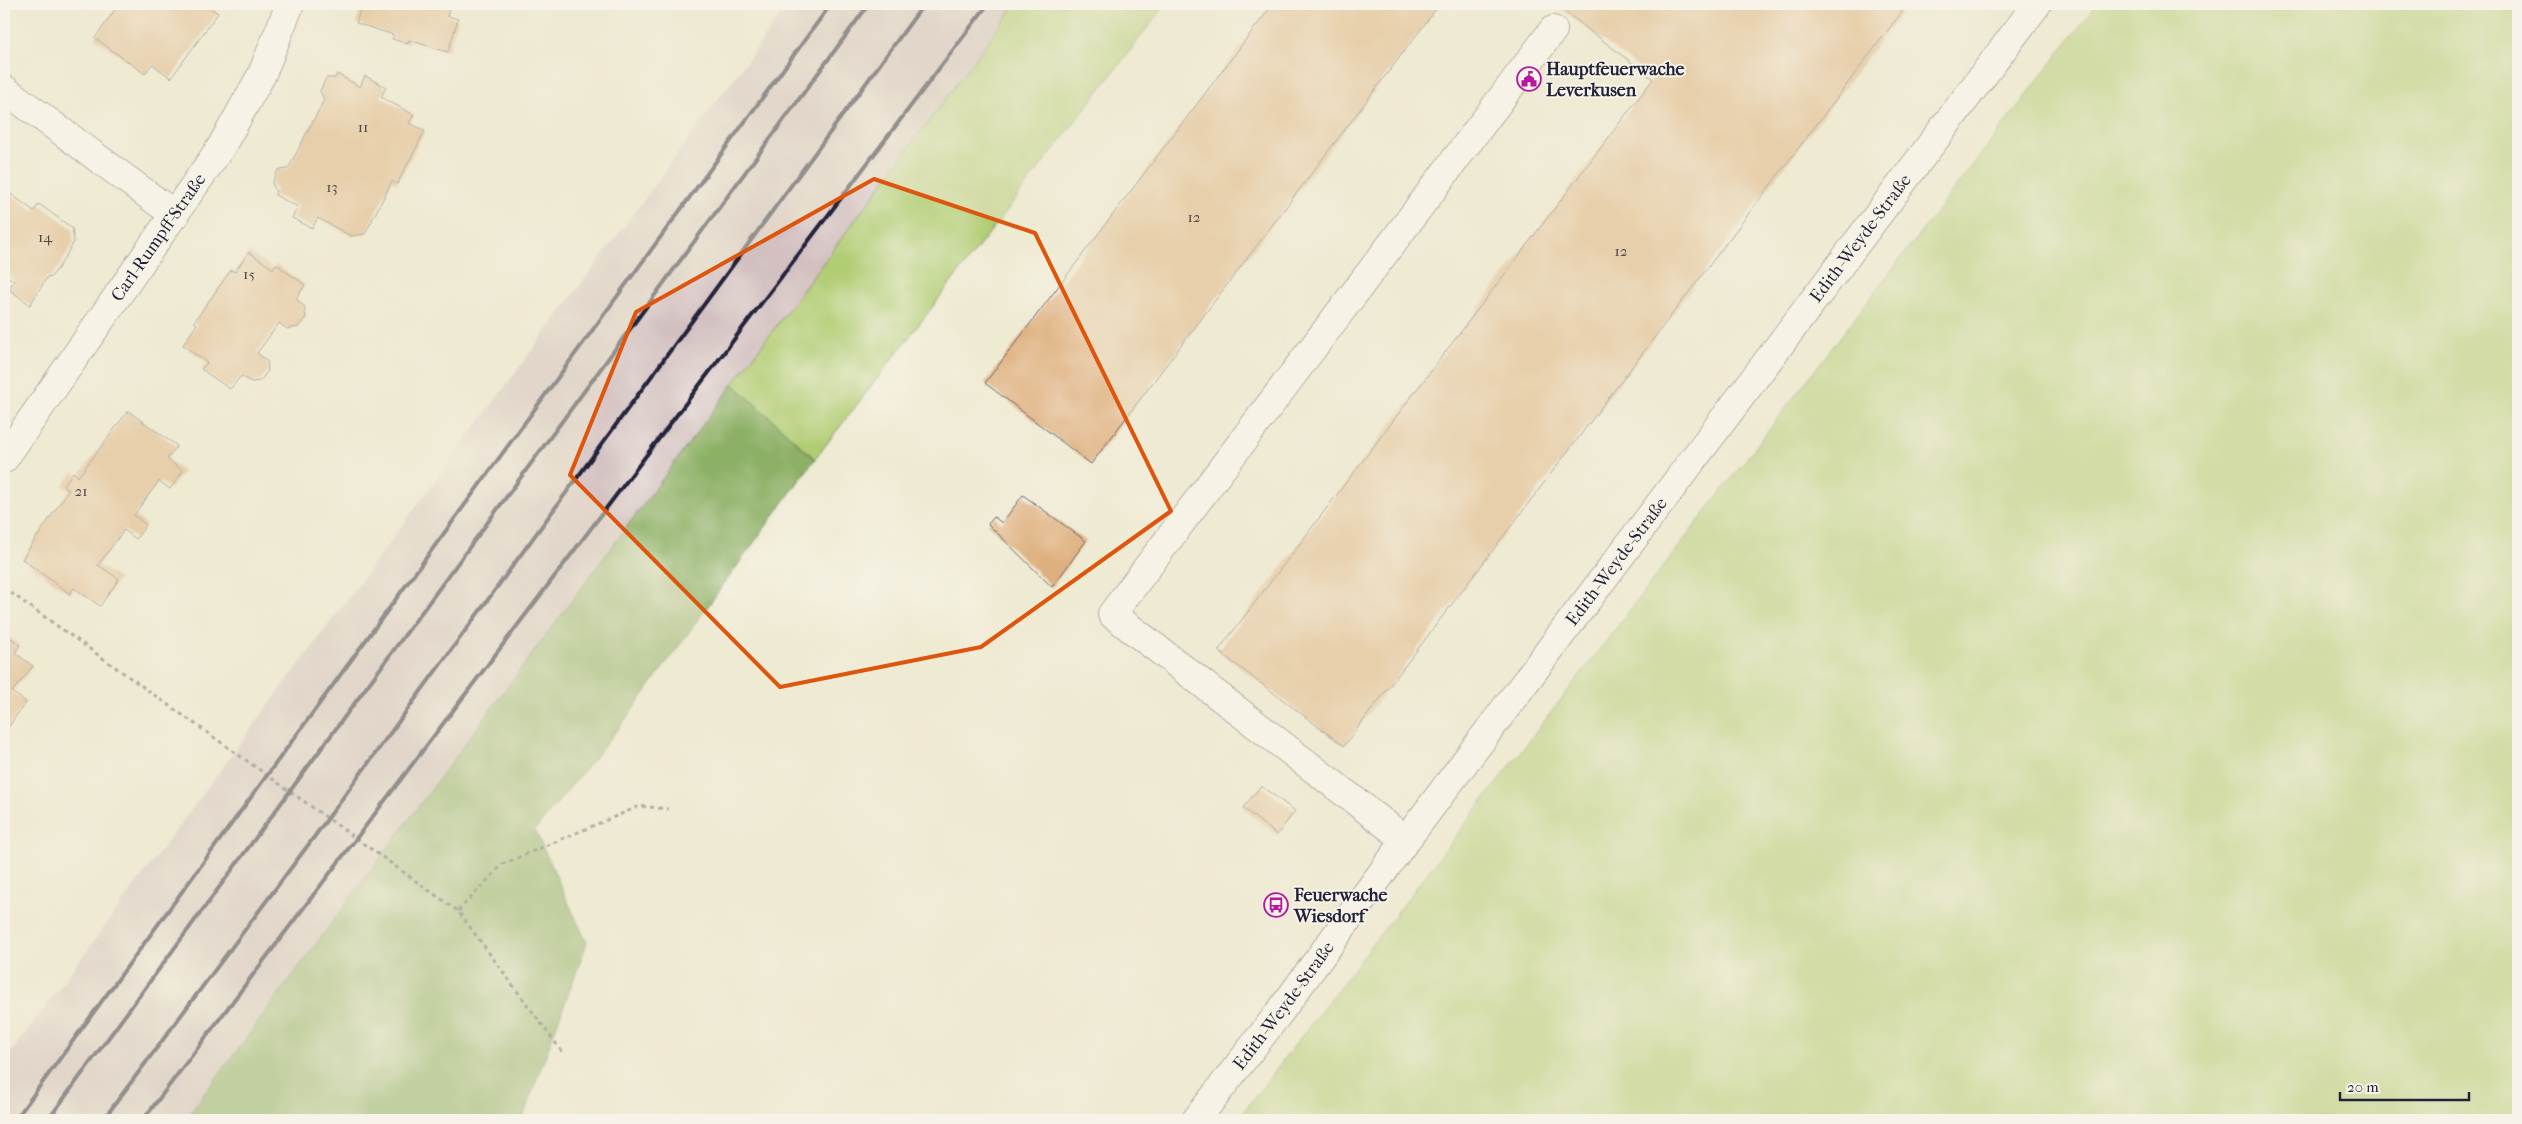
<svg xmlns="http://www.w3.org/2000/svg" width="2522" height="1124" viewBox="0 0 2522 1124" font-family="'IM FELL French Canon',serif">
<rect width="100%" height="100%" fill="#f7f3e8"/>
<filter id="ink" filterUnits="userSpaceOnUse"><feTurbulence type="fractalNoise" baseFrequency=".02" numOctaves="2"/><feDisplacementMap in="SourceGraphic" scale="10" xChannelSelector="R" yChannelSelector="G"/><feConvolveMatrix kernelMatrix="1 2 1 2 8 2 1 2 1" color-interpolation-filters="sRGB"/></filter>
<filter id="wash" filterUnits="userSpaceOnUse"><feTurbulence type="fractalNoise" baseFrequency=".0096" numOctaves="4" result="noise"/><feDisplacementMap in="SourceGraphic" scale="20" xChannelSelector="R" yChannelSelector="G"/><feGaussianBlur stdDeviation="1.12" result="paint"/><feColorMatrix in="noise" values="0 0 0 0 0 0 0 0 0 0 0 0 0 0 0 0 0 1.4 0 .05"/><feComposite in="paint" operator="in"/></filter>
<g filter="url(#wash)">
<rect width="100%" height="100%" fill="#efead2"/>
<!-- industrial -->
<path fill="#d2bfc0" d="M789 4H1016L185 1120H4V1062Z"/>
<!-- green -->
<g fill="#b1cd73" stroke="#6a7857">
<path d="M1016 4H1166L815 459 733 384Z"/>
<path d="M2097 4H2518V1120H1237Z"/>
</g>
<!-- forest -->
<path fill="#8cb065" stroke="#576950" d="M733 384 815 459 620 727 535 830 587 943 522 1120H185Z"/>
<g id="blocks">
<!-- building -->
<g fill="#dfb07f">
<path d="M119 4H209L207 6 218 13 171 78 152 64 145 74 95 38Z"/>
<path d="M362 4H451L447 16 458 19 448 52 409 40 408 44 392 39 394 35 356 23Z"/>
<path d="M1273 4H1440L1091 464 985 383Z"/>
<path d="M1555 4H1908L1344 746 1218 651 1653 79Z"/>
<path d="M337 74 360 87 365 76 386 87 381 97 414 115 409 123 425 131 397 184 392 181 365 234 351 236 318 218 312 228 292 218 298 207 275 195 276 191 272 183 278 170 288 169 324 100 320 91 326 78H335Z"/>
<path d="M4 189 34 211 39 204 72 228 74 242 59 267 50 278 48 276 30 305 9 289 14 281 4 274Z"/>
<path d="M249 252 273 269 276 264 305 285 296 299 304 306 306 317 298 327 287 329 279 323 257 353 267 361 268 371 260 381 251 382 241 376 230 389 201 369 207 363 183 345 197 324 194 322 231 270 235 272Z"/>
<path d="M128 411 177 446 167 459 183 471 170 489 159 481 134 515 146 525 136 539 124 530 98 565 119 579 100 606 74 588 70 594 22 559 69 490 63 486 73 472 78 477Z"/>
<path d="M1023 495 1086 541 1052 587 988 524 994 517 1002 523Z"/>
<path d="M4 633 20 645 15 653 33 666 12 692 26 702 4 733Z"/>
<path d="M1261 786 1295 811 1277 835 1243 808Z"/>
</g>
</g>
</g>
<g filter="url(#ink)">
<use href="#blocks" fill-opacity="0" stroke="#6a6870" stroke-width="1"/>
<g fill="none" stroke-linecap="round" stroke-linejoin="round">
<!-- minor casing -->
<g stroke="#6a6870" stroke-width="30">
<g id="minor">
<path d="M4 89 175 215"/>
<path id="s1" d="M4 459 221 147 262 74 290 4"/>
<path d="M1406 840 1112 614 1553 30"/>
<path id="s2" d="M1196 1120 1279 1013 1406 840 2037 4"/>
</g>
</g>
<!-- path -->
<g stroke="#6a6870" stroke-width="3" stroke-dasharray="4 4" stroke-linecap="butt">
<path d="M4 588 458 911 563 1053"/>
<path d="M458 911 503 864 640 806 668 809"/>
</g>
<!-- minor -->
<use href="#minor" stroke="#fff" stroke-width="28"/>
<!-- rail -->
<g stroke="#22223b" stroke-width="4">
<path d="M15 1120 831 4"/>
<path d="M48 1120 869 4"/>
<path d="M103 1120 320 829 924 4"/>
<path d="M143 1120 988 4"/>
</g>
</g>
</g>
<!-- marked area -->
<path d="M0 0H2522V1124H0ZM874 179 1035 233 1171 511 981 647 780 687 570 475 636 312Z" fill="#efead2" fill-opacity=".55" fill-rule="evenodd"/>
<path fill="none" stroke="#de560e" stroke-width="4" stroke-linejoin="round" d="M874 179 1035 233 1171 511 981 647 780 687 570 475 636 312Z"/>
<!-- icons -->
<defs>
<g id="civic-ring" transform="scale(1.25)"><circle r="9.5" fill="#f7f3e8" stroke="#b5179e" stroke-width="1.5"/><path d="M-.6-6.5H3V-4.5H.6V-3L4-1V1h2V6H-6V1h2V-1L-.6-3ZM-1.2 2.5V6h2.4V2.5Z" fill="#b5179e"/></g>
<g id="bus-ring" transform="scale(1.25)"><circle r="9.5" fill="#f7f3e8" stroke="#b5179e" stroke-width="1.5"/><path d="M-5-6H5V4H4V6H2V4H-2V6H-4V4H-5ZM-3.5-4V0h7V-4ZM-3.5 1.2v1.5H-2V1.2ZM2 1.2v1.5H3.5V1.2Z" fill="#b5179e"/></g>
</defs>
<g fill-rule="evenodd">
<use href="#civic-ring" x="1529" y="79"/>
<use href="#bus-ring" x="1276" y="905"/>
</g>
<g text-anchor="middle" stroke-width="4" stroke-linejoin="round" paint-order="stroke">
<!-- number labels -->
<g font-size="15" fill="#51464c">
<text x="363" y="132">11</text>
<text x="332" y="192">13</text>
<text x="1194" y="222">12</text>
<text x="45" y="242">14</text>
<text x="1621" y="256">12</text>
<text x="249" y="279">15</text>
<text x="81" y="496">21</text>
</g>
<!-- poi labels -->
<g font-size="18" font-weight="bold" fill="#22223b" stroke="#f7f3e8" text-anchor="start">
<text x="1546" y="75">Hauptfeuerwache<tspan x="1546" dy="21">Leverkusen</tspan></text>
<text x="1294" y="901">Feuerwache<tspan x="1294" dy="21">Wiesdorf</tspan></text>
</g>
<!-- street labels -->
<g font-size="18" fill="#22223b" stroke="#f7f3e8">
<text dy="6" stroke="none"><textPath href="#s1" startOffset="270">Carl-Rumpff-Straße</textPath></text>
<text dy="6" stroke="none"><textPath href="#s2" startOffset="1104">Edith-Weyde-Straße</textPath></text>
<text dy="6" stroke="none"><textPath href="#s2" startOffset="699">Edith-Weyde-Straße</textPath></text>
<text dy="6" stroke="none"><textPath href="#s2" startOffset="144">Edith-Weyde-Straße</textPath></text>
</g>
</g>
<!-- margin -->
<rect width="2522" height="1124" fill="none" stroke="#f7f3e8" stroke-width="20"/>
<!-- scale -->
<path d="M2340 1092v8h129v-8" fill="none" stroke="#22223b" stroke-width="2.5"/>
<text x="2347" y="1092" font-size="15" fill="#22223b" stroke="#f7f3e8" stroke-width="4" paint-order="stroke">20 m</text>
</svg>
